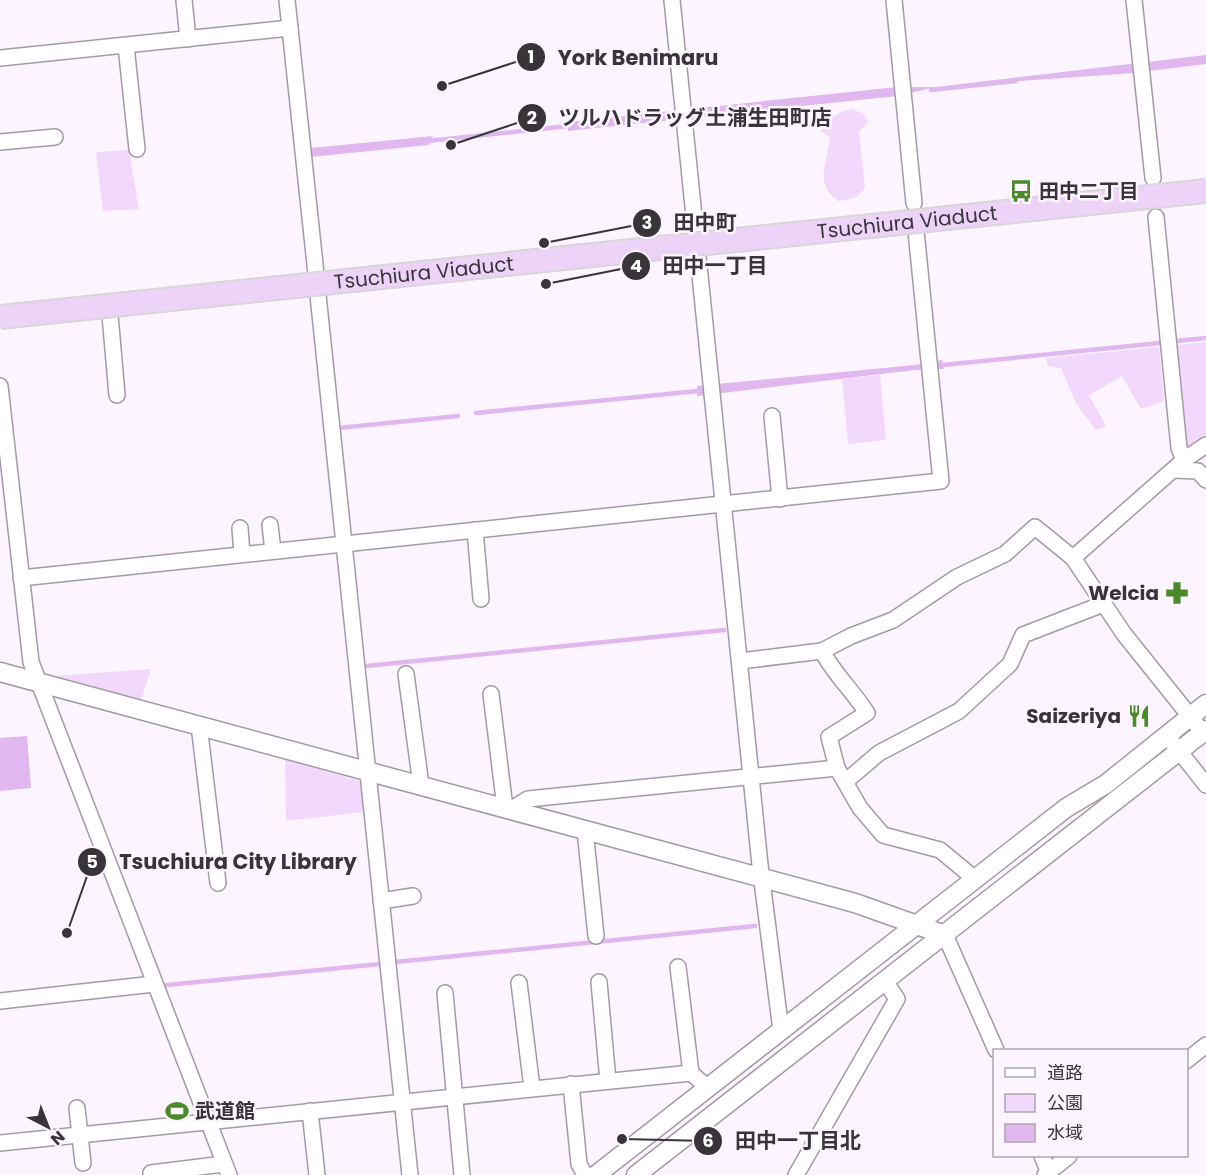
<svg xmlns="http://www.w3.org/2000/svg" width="1206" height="1175" viewBox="0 0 1206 1175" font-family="Poppins,'Noto Sans JP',sans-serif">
<rect width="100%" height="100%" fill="#fcf4ff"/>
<!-- green -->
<g fill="#f2d8fc">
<path d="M853 109 863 114 868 122 859 132 865 187C859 198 850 200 838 201 814 184 827 164 830 137L821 131C828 119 840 110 853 109Z"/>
<path d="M129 150 139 209 103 211 96 152Z"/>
<path d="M1206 342V439L1193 449 1188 448 1177 345Z"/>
<path d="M1159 347 1164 401 1141 409 1122 376 1089 395 1106 426 1096 430 1077 405 1061 368 1048 366 1046 358Z"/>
<path d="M880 375 886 440 848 444 842 379Z"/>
<path d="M151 669 141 700 54 676Z"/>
<path d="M285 759 362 782 364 812 286 821Z"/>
</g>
<!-- water -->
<g fill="#e0b7ef">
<path d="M1206 55V64L1134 73 936 87 897 96 568 131V122L897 87H936Z"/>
<path d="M433 136 429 145 311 157V148Z"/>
<path d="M942 360 944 369 915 370 697 396V386L915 365Z"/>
<path d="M27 736 31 788 0 791V738Z"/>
</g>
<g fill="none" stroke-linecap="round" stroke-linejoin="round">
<!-- stream -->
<g stroke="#e0b7ef" stroke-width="4.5">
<path d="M931 90 1016 81"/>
<path d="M428 141 568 126"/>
<path d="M1176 341 1206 338"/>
<path d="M943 365 1160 343"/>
<path d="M476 413 698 391"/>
<path d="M338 428 458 416"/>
<path d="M366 666 724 630"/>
<path d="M395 962 755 926"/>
<path d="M167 985 380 964"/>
</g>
<!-- minor casing -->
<g stroke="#a39aa6" stroke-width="18">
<g id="minor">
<path d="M184 0 188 39"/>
<path d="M287 0 316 274"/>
<path d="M672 0 760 865 781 1031"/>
<path d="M894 0 914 203"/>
<path d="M1134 0 1153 178"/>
<path d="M126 46 137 149"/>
<path d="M0 58 290 28"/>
<path d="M0 142 55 137"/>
<path d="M1156 217 1179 448 1184 460"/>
<path d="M318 295 410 1175"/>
<path d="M110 315 117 395"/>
<path d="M0 386 31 662 229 1175"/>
<path d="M772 416 780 499"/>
<path d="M1174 470 1198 471 1206 480"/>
<path d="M270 525 273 551"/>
<path d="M240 528 242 554"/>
<path d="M475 530 481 599"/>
<path d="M21 578 941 481 916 231"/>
<path d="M822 651C834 674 853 691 867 713L829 737 837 768"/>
<path d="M740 661 822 651 851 636 893 620 957 577 1005 554 1035 527 1073 558"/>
<path d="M406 674 421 785"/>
<path d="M491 694 505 808"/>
<path d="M199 725 218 883"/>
<path d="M1197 725 1124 634 1073 558 1184 460 1206 445"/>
<path d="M1172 742 1206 785"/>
<path d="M845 782 879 753 959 711 1010 664 1023 635 1103 604"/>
<path d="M510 810 528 799 837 768 860 808 883 835 940 850 975 879"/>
<path d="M585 830 596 936"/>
<path d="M381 901 413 896"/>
<path d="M945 935 996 1050"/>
<path d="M678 967 691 1073"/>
<path d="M599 982 608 1081"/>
<path d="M519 983 532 1088"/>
<path d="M445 993 462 1175"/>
<path d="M0 1001 154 984"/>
<path d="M1186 1061 1206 1045"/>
<path d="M571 1084 579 1164 585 1175"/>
<path d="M77 1108 83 1163"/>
<path d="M310 1111 317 1175"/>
<path d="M0 1143 691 1073 708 1088"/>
<path d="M1042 1156 1050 1175"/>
<path d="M151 1173 224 1164"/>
<path d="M796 1175 897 999 885 981"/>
<path d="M1045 1175 1069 1156"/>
</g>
</g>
<!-- tertiary casing -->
<g stroke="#a39aa6" stroke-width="21">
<g id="tertiary">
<path d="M0 672 855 903 945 935"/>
<path d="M596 1175 1066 808 1106 784 1206 704"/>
<path d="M636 1175 1206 730"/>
</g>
</g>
<!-- minor -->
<use href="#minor" stroke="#fff" stroke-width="15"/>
<!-- tertiary -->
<use href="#tertiary" stroke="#fff" stroke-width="18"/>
<!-- primary-bridge casing -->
<g stroke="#d7d6d8" stroke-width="26" stroke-linecap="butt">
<g id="primary-bridge">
<path id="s1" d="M0 317 1206 191"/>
</g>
</g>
<!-- primary-bridge -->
<use href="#primary-bridge" stroke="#eed3f8" stroke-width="22"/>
</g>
<!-- icons -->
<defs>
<g id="bus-bare" transform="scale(1.8)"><path d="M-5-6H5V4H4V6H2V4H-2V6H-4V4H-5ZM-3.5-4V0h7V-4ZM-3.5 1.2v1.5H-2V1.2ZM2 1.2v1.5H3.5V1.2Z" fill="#4b892a" stroke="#fcf4ff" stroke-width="2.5" paint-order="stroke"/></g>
<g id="pharmacy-bare" transform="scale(1.8)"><path d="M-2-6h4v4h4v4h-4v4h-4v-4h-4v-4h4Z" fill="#4b892a" stroke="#fcf4ff" stroke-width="2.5" paint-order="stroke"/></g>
<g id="restaurant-bare" transform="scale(1.8)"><path d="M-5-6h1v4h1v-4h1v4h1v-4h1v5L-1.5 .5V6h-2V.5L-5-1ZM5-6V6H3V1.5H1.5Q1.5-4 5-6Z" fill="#4b892a" stroke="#fcf4ff" stroke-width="2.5" paint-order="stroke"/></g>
<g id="stadium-bare" transform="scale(1.8)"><path d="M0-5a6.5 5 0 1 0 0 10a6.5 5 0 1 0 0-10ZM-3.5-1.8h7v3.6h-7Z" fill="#4b892a" stroke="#fcf4ff" stroke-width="2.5" paint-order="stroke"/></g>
</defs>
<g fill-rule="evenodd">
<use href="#bus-bare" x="1021" y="191"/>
<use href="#pharmacy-bare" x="1177" y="593"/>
<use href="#restaurant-bare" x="1139" y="716"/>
<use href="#stadium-bare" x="177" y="1111"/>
</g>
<g text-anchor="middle" stroke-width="5" stroke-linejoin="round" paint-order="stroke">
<!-- poi labels -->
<g font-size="20" font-weight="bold" fill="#38343a" stroke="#fcf4ff" text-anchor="start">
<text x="1039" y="198">田中二丁目</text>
<text x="1159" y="600" text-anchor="end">Welcia</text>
<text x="1121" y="723" text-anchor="end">Saizeriya</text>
<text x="195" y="1118">武道館</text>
</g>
<!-- street labels -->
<g font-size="20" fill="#38343a" stroke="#fcf4ff">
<text dy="7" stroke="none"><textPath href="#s1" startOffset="912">Tsuchiura Viaduct</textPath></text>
<text dy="7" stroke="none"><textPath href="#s1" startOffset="426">Tsuchiura Viaduct</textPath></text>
</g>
</g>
<!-- callouts -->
<path fill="none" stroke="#38343a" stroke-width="2" d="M442 86L531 57M451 145L532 118M544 243L647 223M546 284L636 266M67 933L92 862M622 1139L708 1141"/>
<g fill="#38343a" stroke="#fcf4ff" stroke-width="2">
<circle cx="442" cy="86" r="6"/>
<circle cx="451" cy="145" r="6"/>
<circle cx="544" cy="243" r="6"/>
<circle cx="546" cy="284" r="6"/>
<circle cx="67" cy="933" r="6"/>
<circle cx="622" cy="1139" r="6"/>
<circle cx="531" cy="57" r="15"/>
<circle cx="532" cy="118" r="15"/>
<circle cx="647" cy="223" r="15"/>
<circle cx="636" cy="266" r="15"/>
<circle cx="92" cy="862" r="15"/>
<circle cx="708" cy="1141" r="15"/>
</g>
<g font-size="18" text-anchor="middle" font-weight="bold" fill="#fff">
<text x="531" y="63">1</text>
<text x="532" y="124">2</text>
<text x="647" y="229">3</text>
<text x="636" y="272">4</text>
<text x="92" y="868">5</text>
<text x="708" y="1147">6</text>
</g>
<g font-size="21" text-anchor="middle" font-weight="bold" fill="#38343a" stroke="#fcf4ff" stroke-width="5" stroke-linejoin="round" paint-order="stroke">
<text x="638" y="65">York Benimaru</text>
<text x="695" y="125">ツルハドラッグ土浦生田町店</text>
<text x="705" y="230">田中町</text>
<text x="715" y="273">田中一丁目</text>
<text x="238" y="869">Tsuchiura City Library</text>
<text x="798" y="1148">田中一丁目北</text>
</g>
<!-- legend -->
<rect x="993" y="1049" width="195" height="108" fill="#fcf4ff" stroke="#aea7b0" stroke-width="1.5"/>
<rect x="1005" y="1068" width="30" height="9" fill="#ffffff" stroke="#aea7b0" stroke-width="1.5"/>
<text x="1047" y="1079" font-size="18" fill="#38343a">道路</text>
<rect x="1005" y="1094" width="30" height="18" fill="#f2d8fc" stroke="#aea7b0" stroke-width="1.5"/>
<text x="1047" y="1109" font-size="18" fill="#38343a">公園</text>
<rect x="1005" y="1124" width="30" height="18" fill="#e0b7ef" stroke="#aea7b0" stroke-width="1.5"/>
<text x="1047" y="1139" font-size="18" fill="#38343a">水域</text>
<!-- north arrow -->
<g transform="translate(48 1127) rotate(138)" stroke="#fcf4ff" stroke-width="4.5" paint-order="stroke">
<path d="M0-4.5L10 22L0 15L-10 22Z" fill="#38343a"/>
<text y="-9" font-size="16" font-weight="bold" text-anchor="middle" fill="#38343a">N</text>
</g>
</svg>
